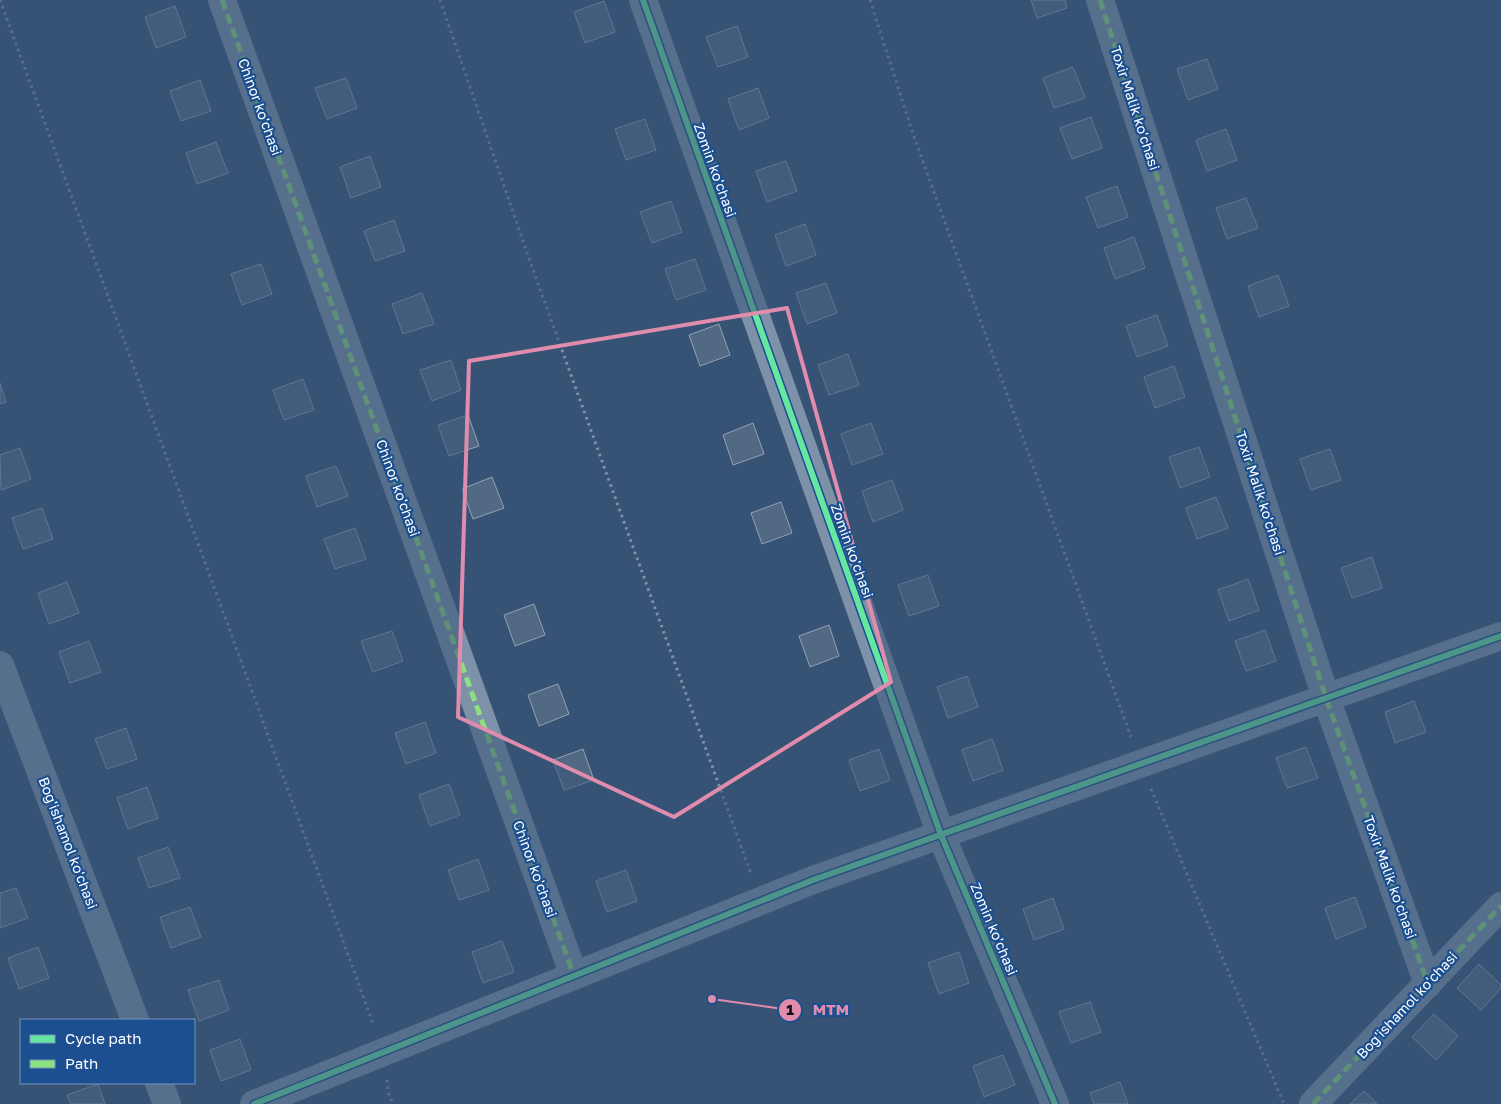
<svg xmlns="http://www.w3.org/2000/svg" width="1501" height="1104" viewBox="0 0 1501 1104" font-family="'Golos Text',sans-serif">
<rect width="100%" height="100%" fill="#365274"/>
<!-- building -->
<g fill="#526984" stroke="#92a2b6">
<path d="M1031 0H1065L1067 8 1037 18Z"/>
<path d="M604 1 615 32 585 43 574 12Z"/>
<path d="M175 6 186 37 156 48 145 17Z"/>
<path d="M737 26 748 57 718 67 706 37Z"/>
<path d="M1207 59 1218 89 1188 100 1177 69Z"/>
<path d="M1073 67 1085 98 1054 108 1043 78Z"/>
<path d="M346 78 357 108 327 119 315 88Z"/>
<path d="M200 80 211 111 181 121 170 91Z"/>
<path d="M758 88 769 118 739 130 728 99Z"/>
<path d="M1091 117 1102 148 1072 159 1060 128Z"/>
<path d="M645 119 656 150 626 160 615 129Z"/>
<path d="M1226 129 1237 160 1207 171 1196 140Z"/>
<path d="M216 142 228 173 197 184 186 153Z"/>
<path d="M370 156 381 187 351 198 340 167Z"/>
<path d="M786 161 797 191 767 202 756 171Z"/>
<path d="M1117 186 1128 217 1098 228 1086 197Z"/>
<path d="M1246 198 1258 228 1227 239 1216 208Z"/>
<path d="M671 201 682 232 652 243 640 212Z"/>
<path d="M394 220 405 251 375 261 364 231Z"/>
<path d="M805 224 816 255 786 266 775 235Z"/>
<path d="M1134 237 1145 268 1115 279 1104 248Z"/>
<path d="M695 259 706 290 676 300 665 269Z"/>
<path d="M261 264 272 294 242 305 231 274Z"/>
<path d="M1278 275 1289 306 1259 317 1248 286Z"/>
<path d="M826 283 837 313 807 324 796 293Z"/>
<path d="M422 293 434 324 403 334 392 304Z"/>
<path d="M1157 315 1168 346 1137 357 1126 326Z"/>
<path d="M719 324 730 355 700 366 689 335Z"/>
<path d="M848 354 859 385 829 395 818 365Z"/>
<path d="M451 360 461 390 432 401 420 370Z"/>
<path d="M1174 366 1185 397 1155 408 1144 377Z"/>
<path d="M303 379 314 410 284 420 273 390Z"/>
<path d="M0 383 6 402 0 404Z"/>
<path d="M468 415 479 446 449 456 438 425Z"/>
<path d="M753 423 764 454 733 465 723 435Z"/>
<path d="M871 423 883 454 852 465 841 434Z"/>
<path d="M1199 447 1210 477 1180 488 1169 457Z"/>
<path d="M20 448 31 479 1 490 0 455Z"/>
<path d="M1330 449 1341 480 1311 490 1300 459Z"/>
<path d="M336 466 348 496 317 507 306 476Z"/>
<path d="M492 477 504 508 473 519 462 489Z"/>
<path d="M892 480 903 510 873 522 862 491Z"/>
<path d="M1216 497 1228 528 1197 539 1186 508Z"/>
<path d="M781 502 792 533 762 544 751 513Z"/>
<path d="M42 508 53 539 23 549 12 518Z"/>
<path d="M355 528 366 559 335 569 324 539Z"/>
<path d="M1372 557 1382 588 1352 598 1341 568Z"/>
<path d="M928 575 939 606 909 616 898 585Z"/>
<path d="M1248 579 1259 610 1229 621 1218 590Z"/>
<path d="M67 582 79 613 49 624 38 593Z"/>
<path d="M534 604 545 635 515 646 504 615Z"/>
<path d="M829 625 839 656 810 667 799 636Z"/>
<path d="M1265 630 1276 661 1246 671 1235 641Z"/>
<path d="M392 631 403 661 373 672 361 641Z"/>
<path d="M89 641 101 672 70 683 59 652Z"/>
<path d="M967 676 978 707 948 718 937 687Z"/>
<path d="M558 684 569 714 539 726 528 695Z"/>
<path d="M1414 701 1426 732 1395 743 1385 712Z"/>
<path d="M425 722 436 753 406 764 395 733Z"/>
<path d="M126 728 137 759 107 769 95 739Z"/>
<path d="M992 739 1003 770 973 781 962 750Z"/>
<path d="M1306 747 1318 778 1287 788 1276 758Z"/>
<path d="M583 749 594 780 564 790 553 760Z"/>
<path d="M879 749 890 780 860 791 849 760Z"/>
<path d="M449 784 460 815 430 826 419 795Z"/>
<path d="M147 787 158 818 128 829 117 798Z"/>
<path d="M168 847 180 878 149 888 138 858Z"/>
<path d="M478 859 489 890 459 900 448 870Z"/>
<path d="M626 870 637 901 607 912 596 881Z"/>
<path d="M16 888 28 918 0 928V893Z"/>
<path d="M1355 897 1366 927 1336 939 1325 908Z"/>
<path d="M1053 898 1064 929 1034 940 1023 909Z"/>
<path d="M190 907 201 937 171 948 160 917Z"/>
<path d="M502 941 514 972 483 983 472 952Z"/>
<path d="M38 947 49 978 19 989 8 958Z"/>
<path d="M959 952 969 983 939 994 928 963Z"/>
<path d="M1479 964 1501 985V988L1481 1010 1457 988Z"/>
<path d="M219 980 229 1010 199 1021 188 990Z"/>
<path d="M1090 1002 1101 1032 1071 1043 1059 1012Z"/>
<path d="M1434 1014 1458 1036 1436 1060 1412 1037Z"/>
<path d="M240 1039 251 1070 221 1081 210 1050Z"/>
<path d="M1003 1055 1015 1085 984 1097 973 1066Z"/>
<path d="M1120 1082 1128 1104H1094L1090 1093Z"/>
<path d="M98 1084 105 1104H71L67 1095Z"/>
<path d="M1364 1091 1377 1104H1350Z"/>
</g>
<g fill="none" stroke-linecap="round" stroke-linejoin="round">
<!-- path -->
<g stroke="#7d92a8" stroke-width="3" stroke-dasharray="2.5 4" stroke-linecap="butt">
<path d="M0 0 374 1026"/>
<path d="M440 0 532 267 751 874"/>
<path d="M870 0 913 134 1131 737"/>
<path d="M1151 789 1284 1104"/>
<path d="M387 1080 388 1092 393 1104"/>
</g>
<!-- street -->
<g stroke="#7d92a8" stroke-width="28">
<path d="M222 0 574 976"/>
<path d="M643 0 941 835 1055 1104"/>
<path d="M1100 0 1326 698 1428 984"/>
<path d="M0 665 135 1020"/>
<path d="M159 1083 167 1104"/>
<path d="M254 1104 813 880 1501 636"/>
<path d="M1313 1104 1501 906"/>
</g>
<!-- quiet -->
<g stroke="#8de07e" stroke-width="5" stroke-dasharray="10 5" stroke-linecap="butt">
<path d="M222 0 574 976"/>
<path d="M1100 0 1326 698 1428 984"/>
<path d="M1313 1104 1501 906"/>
</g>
<!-- cycleway casing -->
<g stroke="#1b4f8f" stroke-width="9">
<g id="cycleway">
<path d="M643 0 941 835 1055 1104"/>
<path d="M254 1104 813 880 1501 636"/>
</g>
</g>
<!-- cycleway -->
<use href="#cycleway" stroke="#66e7a1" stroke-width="6"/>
</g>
<!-- marked area -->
<path d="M0 0H1501V1104H0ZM787 308 891 682 674 817 458 717 469 361Z" fill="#365274" fill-opacity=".55" fill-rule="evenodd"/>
<path fill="none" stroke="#e08cad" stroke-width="4" stroke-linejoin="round" d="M787 308 891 682 674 817 458 717 469 361Z"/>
<g text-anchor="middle" stroke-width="4.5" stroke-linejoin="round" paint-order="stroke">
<!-- street labels -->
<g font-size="14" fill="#fff" stroke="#1b4f8f">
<text transform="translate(260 107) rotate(70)" y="5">Chinor ko'chasi</text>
<text transform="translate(1135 108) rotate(72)" y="5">Toxir Malik ko'chasi</text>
<text transform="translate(715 170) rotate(70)" y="5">Zomin ko'chasi</text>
<text transform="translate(398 488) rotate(70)" y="5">Chinor ko'chasi</text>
<text transform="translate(1260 493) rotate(72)" y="5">Toxir Malik ko'chasi</text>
<text transform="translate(852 551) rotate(70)" y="5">Zomin ko'chasi</text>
<text transform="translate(68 843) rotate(69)" y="5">Bog'ishamol ko'chasi</text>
<text transform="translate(535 869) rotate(70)" y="5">Chinor ko'chasi</text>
<text transform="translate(1390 877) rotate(70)" y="5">Toxir Malik ko'chasi</text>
<text transform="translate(994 929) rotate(67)" y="5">Zomin ko'chasi</text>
<text transform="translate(1407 1005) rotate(-47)" y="5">Bog'ishamol ko'chasi</text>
</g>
</g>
<!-- callouts -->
<path fill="none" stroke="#e08cad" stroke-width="2" d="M712 999L790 1010"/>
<g fill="#e08cad" stroke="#1b4f8f" stroke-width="2">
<circle cx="712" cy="999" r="5"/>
<circle cx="790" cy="1010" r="12"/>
</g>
<g font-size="15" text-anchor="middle" font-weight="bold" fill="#111">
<text x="790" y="1015">1</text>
</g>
<g font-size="15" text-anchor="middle" font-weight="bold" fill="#e08cad" stroke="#1b4f8f" stroke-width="4.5" stroke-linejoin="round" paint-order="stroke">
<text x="831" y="1015">MTM</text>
</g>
<!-- legend -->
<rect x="20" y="1019" width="175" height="65" fill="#1b4f8f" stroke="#7695bc"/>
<rect x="30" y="1035" width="25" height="8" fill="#66e7a1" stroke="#7695bc"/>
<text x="65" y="1044" font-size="15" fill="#ffffff">Cycle path</text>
<rect x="30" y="1060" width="25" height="8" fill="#8de07e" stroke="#7695bc"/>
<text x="65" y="1069" font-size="15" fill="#ffffff">Path</text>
</svg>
